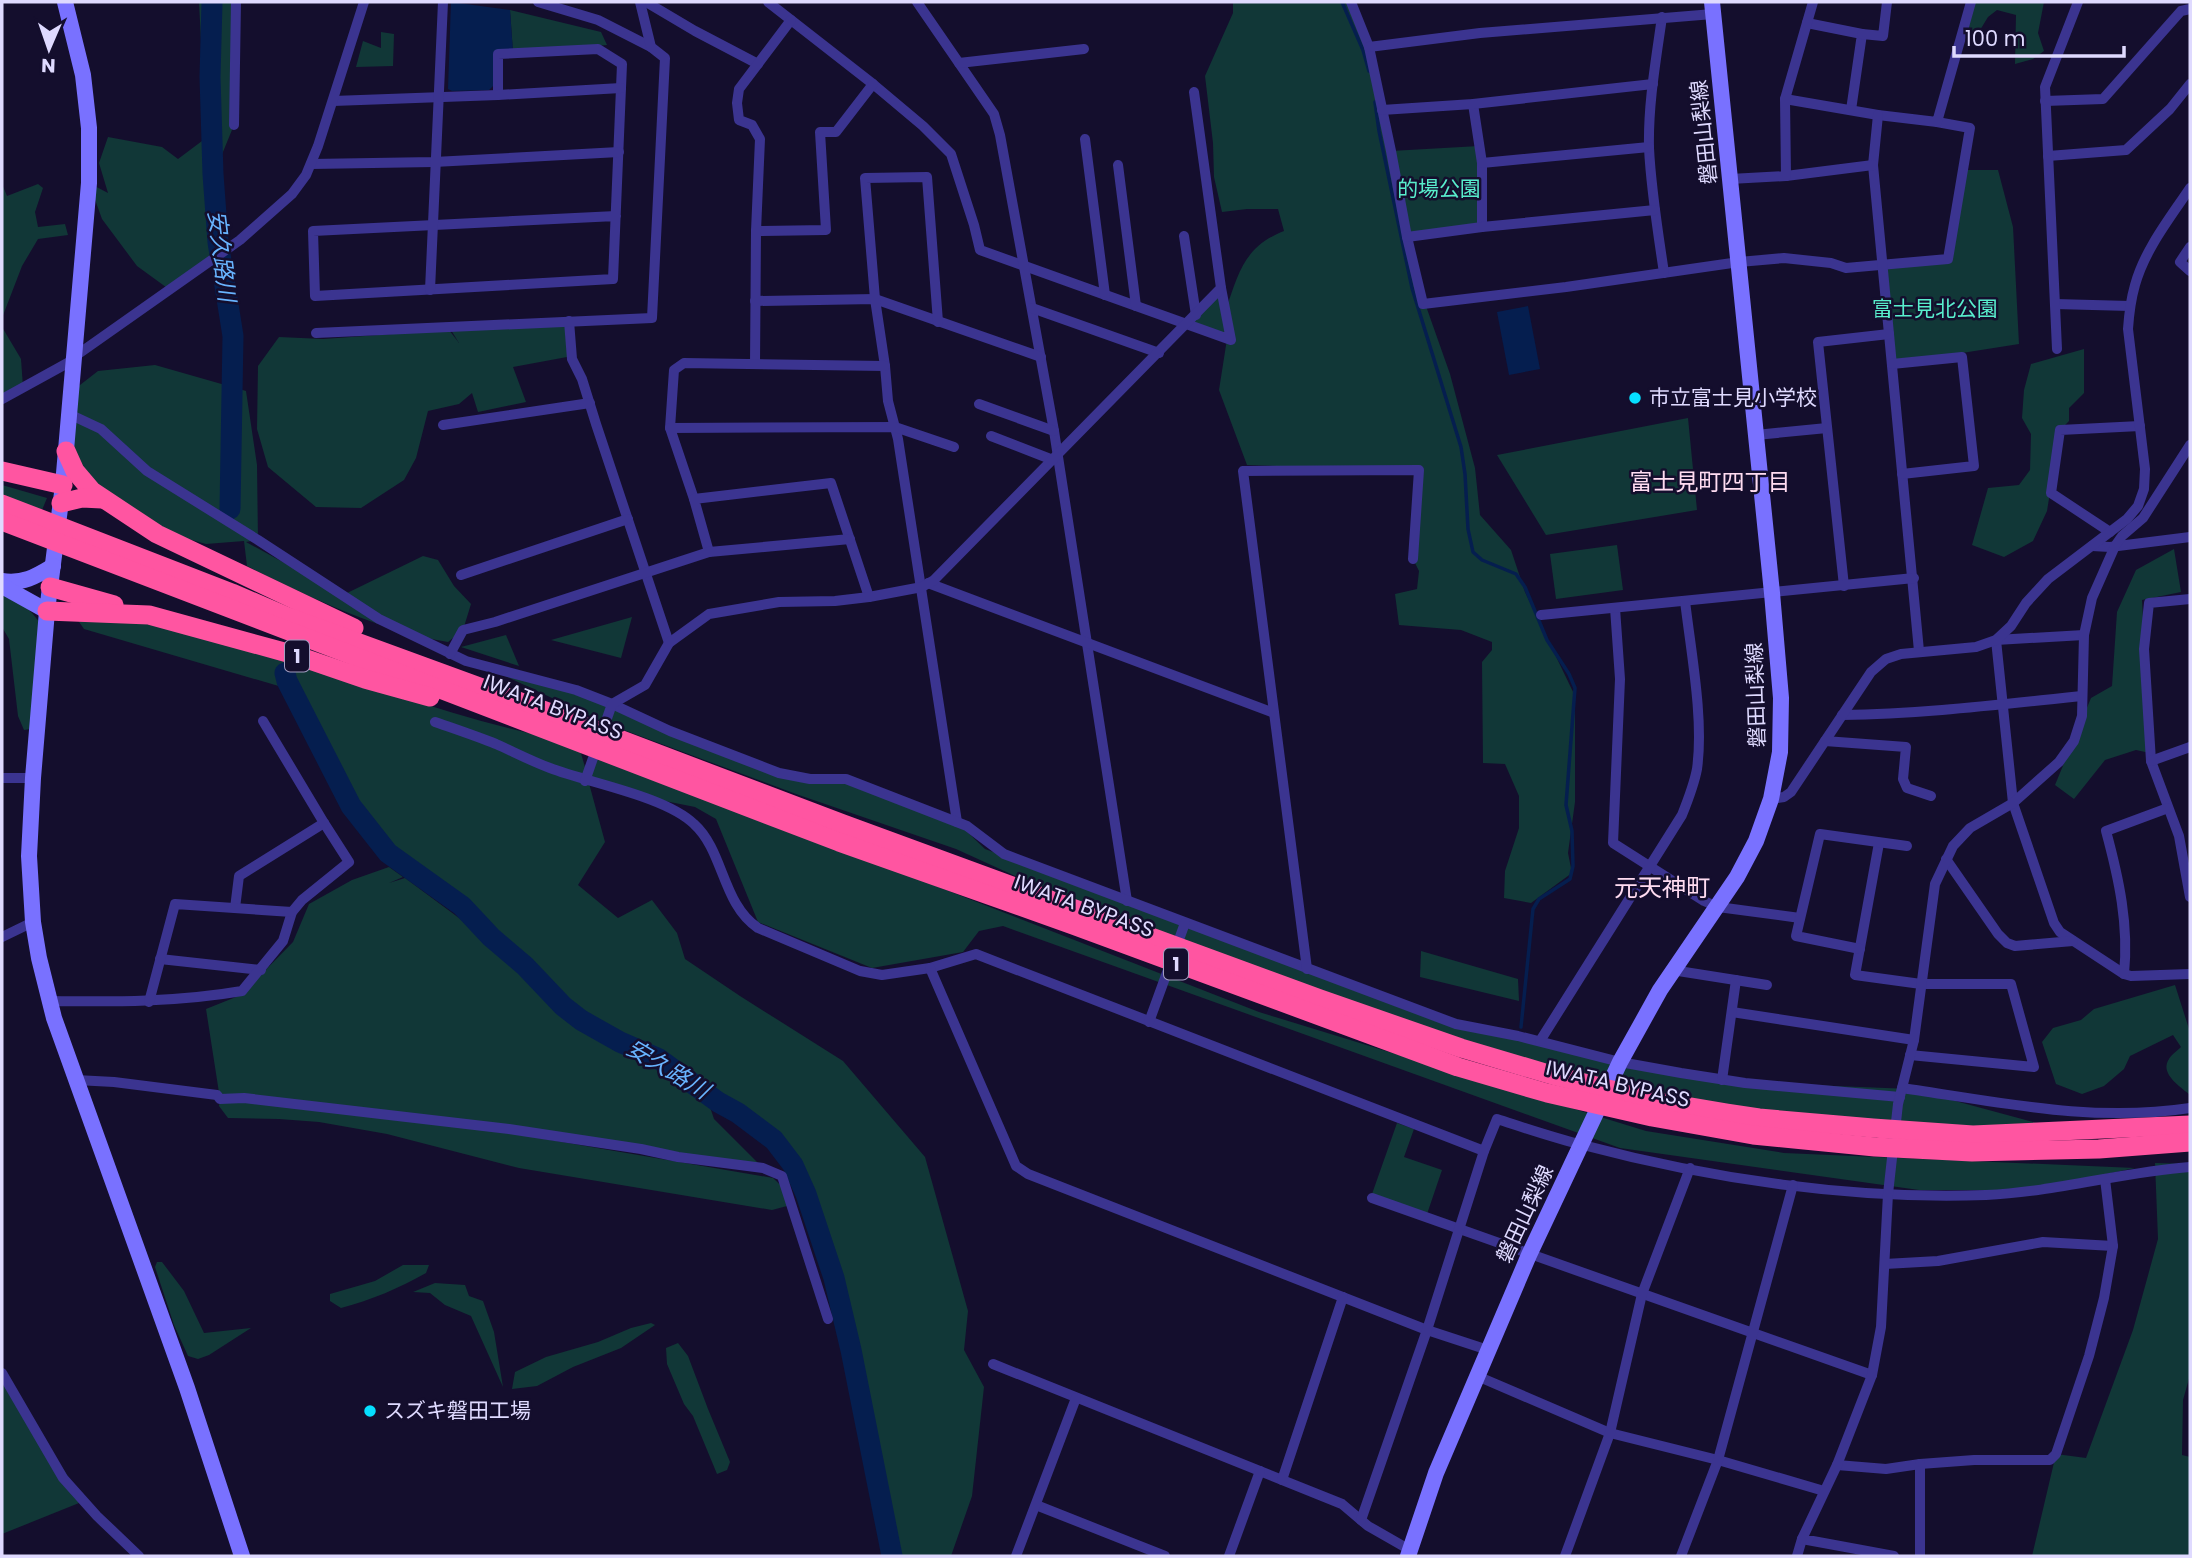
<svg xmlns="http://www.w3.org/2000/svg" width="2192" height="1558" viewBox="0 0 2192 1558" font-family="Poppins,'Noto Sans JP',sans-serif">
<rect width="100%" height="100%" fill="#140e2d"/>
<!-- green -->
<g fill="#113737">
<path d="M199 2H236L234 125 207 191 217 206 211 261 170 290 137 266 102 219 89 183 108 193 99 163 108 137 162 147 178 159 206 138Z"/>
<path d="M1233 2H1350L1369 47 1391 151 1479 146 1482 227 1406 235 1403 241 1450 374 1475 468 1480 515 1511 550 1525 592 1575 696V802L1568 853 1572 873 1531 903 1504 898 1505 871 1519 828V796L1505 764 1483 763 1482 662 1492 650V642L1461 630 1399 625 1395 594 1417 589 1419 571 1413 559 1419 471 1247 465 1219 390 1227 339 1188 324 1222 293 1226 309C1239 272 1244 247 1284 231L1278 209H1247L1222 212 1214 177 1213 143 1205 76 1233 13Z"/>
<path d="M1973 2H2044L2038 33 2044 51 2033 59 2015 64 2016 15 1997 10 1988 17 1977 35 1970 34 1967 29Z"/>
<path d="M510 10 601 32 607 45 513 53Z"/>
<path d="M381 32 394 34 393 66 356 67 363 41 381 48Z"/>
<path d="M1963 170H1998L2013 227 2019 344 1892 364 1882 265 1948 259Z"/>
<path d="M2 184 7 196 38 184 43 188 35 212 38 227 65 224 68 235 38 239 22 266 2 318Z"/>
<path d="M569 326 567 357 513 367 526 402 478 412 472 393 459 404 428 411 416 458 404 480 361 508 316 507 268 467 257 429 258 366 279 337 323 339 449 330 459 343 451 330Z"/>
<path d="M2 327 21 359 23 387 2 399Z"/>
<path d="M2084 349V393L2069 408V421L2060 430 2047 511 2033 541 2004 557 1972 545 1988 488 2019 485 2030 470 2031 434 2022 418 2024 390 2031 364Z"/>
<path d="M155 365 246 391 257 465 258 540 246 542 343 595 423 556 438 560 454 586 471 604 463 630 448 642C379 631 309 597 247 566L244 541 206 544 145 527 102 499 66 451 71 392 98 371Z"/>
<path d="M1688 418 1697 510 1546 535 1497 455Z"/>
<path d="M2 485 47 498 42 510 2 498Z"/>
<path d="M1617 545 1623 590 1556 599 1550 554Z"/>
<path d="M2174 549 2181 592 2142 600 2150 753 2136 750 2105 760 2074 799 2055 785 2091 698 2112 686 2117 612 2136 570Z"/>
<path d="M2 586 32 613 45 629 37 728 24 730 18 716 9 639 2 627Z"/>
<path d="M108 613C166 629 225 643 282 660 381 688 477 726 578 743L587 774 595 753 1259 1012 1646 1131 1784 1153 2135 1168 2029 1190H1919L1620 1148 1003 926 979 931 963 952 872 968 758 922 716 819 695 807 635 795 587 776 605 842 578 885 618 918 652 900 677 933 685 959 740 996 843 1061 925 1157 968 1311 964 1350 984 1387 972 1496 951 1556H901L885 1476 813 1191 766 1134 677 1071 587 1018 559 995 532 962 492 930 448 884 402 856 360 816 327 756 299 692 84 629 77 619Z"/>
<path d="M632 617 621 658 551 640Z"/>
<path d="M506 635 519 666 461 647Z"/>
<path d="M486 667 626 710 746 761 814 779 861 785 957 822 985 849 1414 1009 1505 1034 1734 1082 1911 1089 2066 1131 1727 1113 1635 1096 1140 933 956 849 796 794 605 723Z"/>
<path d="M389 867 403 877 389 883 405 878 486 938 567 1021 656 1065 708 1101 714 1119 763 1168 474 1127 773 1178 792 1196 787 1206 772 1210 519 1168 387 1134 319 1122 279 1119 228 1118 219 1106 220 1099 206 1009 241 995 293 942 309 904 352 880Z"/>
<path d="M1421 951 1518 979 1519 1001 1420 977Z"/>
<path d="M2175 985 2190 1032V1095C2181 1087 2159 1074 2169 1059 2171 1055 2177 1051 2181 1047L2173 1035 2130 1056 2124 1069 2104 1086 2082 1094 2056 1084 2042 1042 2053 1028 2081 1020 2094 1009Z"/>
<path d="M1397 1123 1414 1129 1404 1157 1442 1170 1427 1214 1372 1194Z"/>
<path d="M2155 1163 2190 1164V1375L2183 1400 2182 1455 2190 1457V1556H2032L2056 1454 2086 1458 2133 1330 2158 1239Z"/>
<path d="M157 1262H162L184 1291 204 1333 251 1328 209 1355 198 1359 188 1356 174 1325 155 1267Z"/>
<path d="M403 1265H429L426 1273C399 1288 372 1300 341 1308L330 1301V1294L375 1281Z"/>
<path d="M435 1283 465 1285 469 1296 483 1301 494 1332 503 1387 471 1316 445 1305 430 1293 413 1292Z"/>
<path d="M651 1323 655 1325 621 1348 573 1367 537 1386 512 1389 515 1372 546 1357 598 1342 631 1328Z"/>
<path d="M678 1343 688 1356 708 1409 730 1462 727 1470 717 1474 693 1416 684 1404 667 1364 666 1348Z"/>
<path d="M2 1375 84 1501 2 1534Z"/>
</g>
<!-- water -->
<g fill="#051e4f">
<path d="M451 2 510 10 513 52 494 53V85L489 90 452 91 448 89Z"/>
<path d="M1528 306 1540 369 1509 375 1497 312Z"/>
</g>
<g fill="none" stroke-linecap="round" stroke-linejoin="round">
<!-- stream -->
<g stroke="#051e4f" stroke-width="3.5">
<path d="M1342 2 1363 50 1369 71"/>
<path d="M1375 102 1379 131 1412 288 1461 447 1465 474 1468 529 1473 552 1482 560 1516 574 1525 587 1547 640 1569 674 1575 688 1566 805 1572 831 1573 866 1570 879 1539 899 1533 909 1521 1027"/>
</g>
<!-- river -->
<g stroke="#051e4f" stroke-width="21">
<path d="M212 2 210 77 213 174 218 242 233 336 230 509"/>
<path d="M285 673 287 681 351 806 388 853 462 906 491 937 525 966 563 1006 581 1020 620 1042 659 1059 718 1102 738 1113 774 1140 793 1165 806 1194 834 1278 851 1350 892 1556"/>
</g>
<!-- street -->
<g stroke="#3b3490" stroke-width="10">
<path d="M538 2 598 20 651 47"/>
<path d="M646 2 695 31 758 64"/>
<path d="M768 2 873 84 923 126 951 154 974 225 980 250 1231 340 1221 288"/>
<path d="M917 2 994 114 1000 135 1054 431 1127 901"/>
<path d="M1351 2 1369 47 1391 151 1407 237 1423 304 1566 287 1739 262 1784 258 1831 263 1846 268 1948 259 1970 128 1937 122"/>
<path d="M1662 17C1656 60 1648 104 1649 148 1651 190 1658 232 1664 273"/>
<path d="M1807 23 1862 34 1851 110"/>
<path d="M1862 34 1883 36 1887 2"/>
<path d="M1369 47 1480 33 1713 14"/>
<path d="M959 63 1084 49"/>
<path d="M498 95V54L598 49 622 64 613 279 315 296 313 231 616 216"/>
<path d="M1785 99 1878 115 1937 122 1971 2"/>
<path d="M333 101 498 95 621 88"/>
<path d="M2045 101 2103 99 2181 11 2190 9"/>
<path d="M1473 104 1482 163V227"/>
<path d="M1382 110 1473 104 1653 84"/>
<path d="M1878 115 1873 165 1919 651"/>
<path d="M234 125 236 2"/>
<path d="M1085 139 1105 295"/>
<path d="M2048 156 2126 150 2170 109 2190 84"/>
<path d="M1482 163 1649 147"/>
<path d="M311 164 434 162 619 152"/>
<path d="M1118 165 1136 306"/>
<path d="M1786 176 1873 165"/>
<path d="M1730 179 1786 176 1785 99 1813 2"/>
<path d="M756 231 826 230 820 132H836L873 84"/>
<path d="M1184 236 1196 315"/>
<path d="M1407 237 1482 227 1655 210"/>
<path d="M2190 247 2180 262 2190 271"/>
<path d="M430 290 443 2"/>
<path d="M755 301 875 299 1041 357"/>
<path d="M2055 304 2130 306"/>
<path d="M1032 308 1159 353"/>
<path d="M569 321 572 359 582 379 596 424 669 643"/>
<path d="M938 322 927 177 865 178 875 299 885 366 888 401 898 439 957 822"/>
<path d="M316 333 652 318 665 58 651 47 640 2"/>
<path d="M2057 349 2045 87 2078 2"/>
<path d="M74 357 240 240 292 194 306 175 318 146 364 2"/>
<path d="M755 364 756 231 760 139 752 125 739 120 737 103 739 89 791 20"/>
<path d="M1892 364 1962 357 1974 466 1902 474"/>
<path d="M2 399 73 360"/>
<path d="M979 404 1054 431"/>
<path d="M69 414 101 429 147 471 258 540 379 619 466 661 576 690 612 704 670 731 779 773 810 779H846L967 826 1004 854 1456 1024 1518 1036 1620 1062 1681 1073 1745 1083 1900 1097"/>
<path d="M443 425 590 403"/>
<path d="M670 428 674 370 684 363 885 366"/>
<path d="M1756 435 1827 428"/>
<path d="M991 436 1053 460"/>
<path d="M694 499 670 428 895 427 954 447"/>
<path d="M2110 532 2051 493 2060 430 2140 426"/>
<path d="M2092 546 2110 547 2190 537"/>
<path d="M709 552 694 499 831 483 869 597"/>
<path d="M461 575 628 519"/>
<path d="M928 583 1274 713"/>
<path d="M1844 586 1818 342 1889 334"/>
<path d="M2190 599 2149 603 2144 649 2151 761 2179 836 2190 897"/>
<path d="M1615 608 1620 679 1613 843 1704 901 1718 907 1800 918"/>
<path d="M1541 615 1914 578"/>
<path d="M2084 635 1996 640 2013 803 2054 923 2060 932 2124 974 2131 976 2190 974"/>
<path d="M450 654 463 630 495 622 709 552 850 539"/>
<path d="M1842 715C1923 714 2003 704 2082 696"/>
<path d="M435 722C455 729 476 736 496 744 514 752 531 761 550 768 589 783 665 796 694 824 724 851 722 904 758 928L860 971 882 975 930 968 976 954 1484 1151"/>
<path d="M1825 741 1906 747 1903 779 1907 788 1931 796"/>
<path d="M2151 761 2190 747"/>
<path d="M2 778H33"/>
<path d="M585 781 612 704 645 685 669 643 709 614 779 602 835 601 869 597 922 587 934 580 1221 288 1194 92"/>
<path d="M1771 799 1784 797 1791 792 1871 672 1886 659 1901 654 1976 647 1996 640 2011 626 2026 603 2048 579 2127 519 2138 506 2144 489 2145 469 2128 329C2129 314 2131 299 2135 285 2145 249 2170 218 2190 188"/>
<path d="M1879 843 1855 975 1921 984H2011L2034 1067 1910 1055"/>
<path d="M1946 859 1998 934 2007 943 2015 946 2073 941"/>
<path d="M235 908 239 876 324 823"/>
<path d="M2 937 33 922"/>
<path d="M1860 949 1796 936 1820 834 1907 846"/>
<path d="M160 959 261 970"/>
<path d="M930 968 1016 1166 1028 1174 1427 1330 1488 1350"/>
<path d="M1307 969 1243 471 1419 470 1413 559"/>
<path d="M1672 970 1767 985"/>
<path d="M2124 974C2129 925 2119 879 2106 831L2168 808"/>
<path d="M50 1001C115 1002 178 1002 242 991L283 941 292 912 302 900 349 862 324 823 263 721"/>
<path d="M149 1002 175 904 292 912"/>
<path d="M1732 1012 1914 1040"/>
<path d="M1149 1022 1185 923"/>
<path d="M1540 1041 1682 815C1688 800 1694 785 1697 769 1704 720 1691 652 1685 601"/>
<path d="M76 1080 114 1082 217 1095 220 1099 244 1098 509 1129 641 1149 678 1157 763 1168 782 1176 828 1319"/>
<path d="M1722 1080 1736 980"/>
<path d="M1902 1088C2000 1102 2091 1123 2190 1108"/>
<path d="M1372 1198 1872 1375"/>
<path d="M1885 1264 1938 1261 2043 1242 2113 1246"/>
<path d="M993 1364 1342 1504 1368 1526 1410 1550"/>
<path d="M2 1373 63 1478 97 1516 139 1556"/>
<path d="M1477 1376 1610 1433 1718 1460 1824 1491"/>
<path d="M1837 1465 1886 1469 1920 1464 1974 1460H2050L2056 1454 2089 1356 2104 1298 2113 1246 2105 1179"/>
<path d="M1282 1480 1343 1297"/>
<path d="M1036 1505 1165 1556"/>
<path d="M1361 1520 1427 1330 1484 1151 1497 1119C1525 1128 1554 1138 1583 1145 1711 1179 1853 1200 1986 1195 2055 1192 2122 1172 2190 1167"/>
<path d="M1016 1556 1076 1398"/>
<path d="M1229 1556 1260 1471"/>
<path d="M1565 1556 1610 1433 1642 1294 1690 1168"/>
<path d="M1681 1556 1718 1460 1793 1185"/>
<path d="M1797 1556 1802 1539"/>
<path d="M1894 1556 1802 1539 1837 1465 1872 1375 1881 1327 1888 1194 1898 1104 1914 1040 1935 884 1953 846 1970 828 2013 803 2059 762 2074 741 2082 716 2084 635 2092 598 2115 546 2122 536 2143 518 2190 445"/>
<path d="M1920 1556V1464"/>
</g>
<!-- secondary -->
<g stroke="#7971ff" stroke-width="16">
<path d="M65 2 83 75 89 128V183L63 485 47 611 33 778 29 856 33 922 39 958 54 1018 187 1388 242 1556"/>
<path d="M2 581C23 584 35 577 53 566"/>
<path d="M2 586 47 611"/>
<path d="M1408 1556 1436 1473 1529 1255 1620 1062 1660 990 1737 877 1756 841 1771 799 1780 752 1781 698 1772 593 1712 2"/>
</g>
<!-- highway -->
<g stroke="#ff55a1" stroke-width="19">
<path d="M66 451 75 471 92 491 157 534 354 628"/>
<path d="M2 471 63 485"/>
<path d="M61 503 82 498 102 499"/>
<path d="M2 504 232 593 288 617 548 712 843 824 1320 999 1461 1048 1552 1075 1656 1101 1727 1113 1759 1118 1873 1128 1973 1135 2190 1125"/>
<path d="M2 521 839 842 1073 925 1458 1067 1547 1093 1652 1117 1753 1135 1875 1147 1972 1152 2099 1149 2190 1142"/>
<path d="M50 587 114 605"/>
<path d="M47 611 149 615 295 655 365 679 430 697"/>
</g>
</g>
<!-- markers -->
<g fill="#06dfff" stroke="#140e2d" stroke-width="2.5">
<circle cx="1635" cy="398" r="7"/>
<circle cx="370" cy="1411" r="7"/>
</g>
<g text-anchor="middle" stroke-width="5" stroke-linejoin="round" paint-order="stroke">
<!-- shield labels -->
<g fill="#140e2d" stroke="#a29dc0" stroke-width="2">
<rect x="285" y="640.5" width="24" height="31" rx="5"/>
<rect x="1164" y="948.5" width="24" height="31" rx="5"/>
</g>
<g font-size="19" font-weight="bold" fill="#dfdaff">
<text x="297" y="663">1</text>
<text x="1176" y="971">1</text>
</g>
<!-- street labels -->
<g font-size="21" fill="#dfdaff" stroke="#140e2d">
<text transform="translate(1704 132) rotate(-96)" y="7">磐田山梨線</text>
<text transform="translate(1756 695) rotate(-92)" y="7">磐田山梨線</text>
<text transform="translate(553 707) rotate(21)" y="7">IWATA BYPASS</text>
<text transform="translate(1084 906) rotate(20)" y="7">IWATA BYPASS</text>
<text transform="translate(1618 1084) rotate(13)" y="7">IWATA BYPASS</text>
<text transform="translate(1525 1214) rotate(-65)" y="7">磐田山梨線</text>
</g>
<!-- park labels -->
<g font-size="21" fill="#58edcc" stroke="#140e2d">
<text x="1439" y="196">的場公園</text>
<text x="1935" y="316">富士見北公園</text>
</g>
<!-- poi labels -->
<g font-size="21" fill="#dfdaff" stroke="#140e2d" text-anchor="start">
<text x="1649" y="405">市立富士見小学校</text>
<text x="384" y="1418">スズキ磐田工場</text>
</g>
<!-- water labels -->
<g font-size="23" font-style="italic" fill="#68b4ff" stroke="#140e2d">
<text transform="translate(222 256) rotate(83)" y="8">安久路川</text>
<text transform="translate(668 1069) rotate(31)" y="8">安久路川</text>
</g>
<!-- neighbourhood labels -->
<g font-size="23" fill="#ffdcf1" stroke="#140e2d">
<text x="1710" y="490">富士見町四丁目</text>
</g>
<!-- quarter labels -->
<g font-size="24" fill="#ffdcf1" stroke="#140e2d">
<text x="1662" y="896">元天神町</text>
</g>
</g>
<!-- border -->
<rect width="2192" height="1558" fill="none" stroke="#dfdaff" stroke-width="7"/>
<!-- north arrow -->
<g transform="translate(49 49) rotate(182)" stroke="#140e2d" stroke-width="5" paint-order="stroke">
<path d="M0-5L12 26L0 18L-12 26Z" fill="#dfdaff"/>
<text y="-10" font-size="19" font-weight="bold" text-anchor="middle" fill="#dfdaff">N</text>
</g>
<!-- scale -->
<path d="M1954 46v10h170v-10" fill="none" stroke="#dfdaff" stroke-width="3.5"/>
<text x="1965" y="46" font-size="21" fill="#dfdaff" stroke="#140e2d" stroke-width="5" paint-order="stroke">100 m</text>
</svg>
